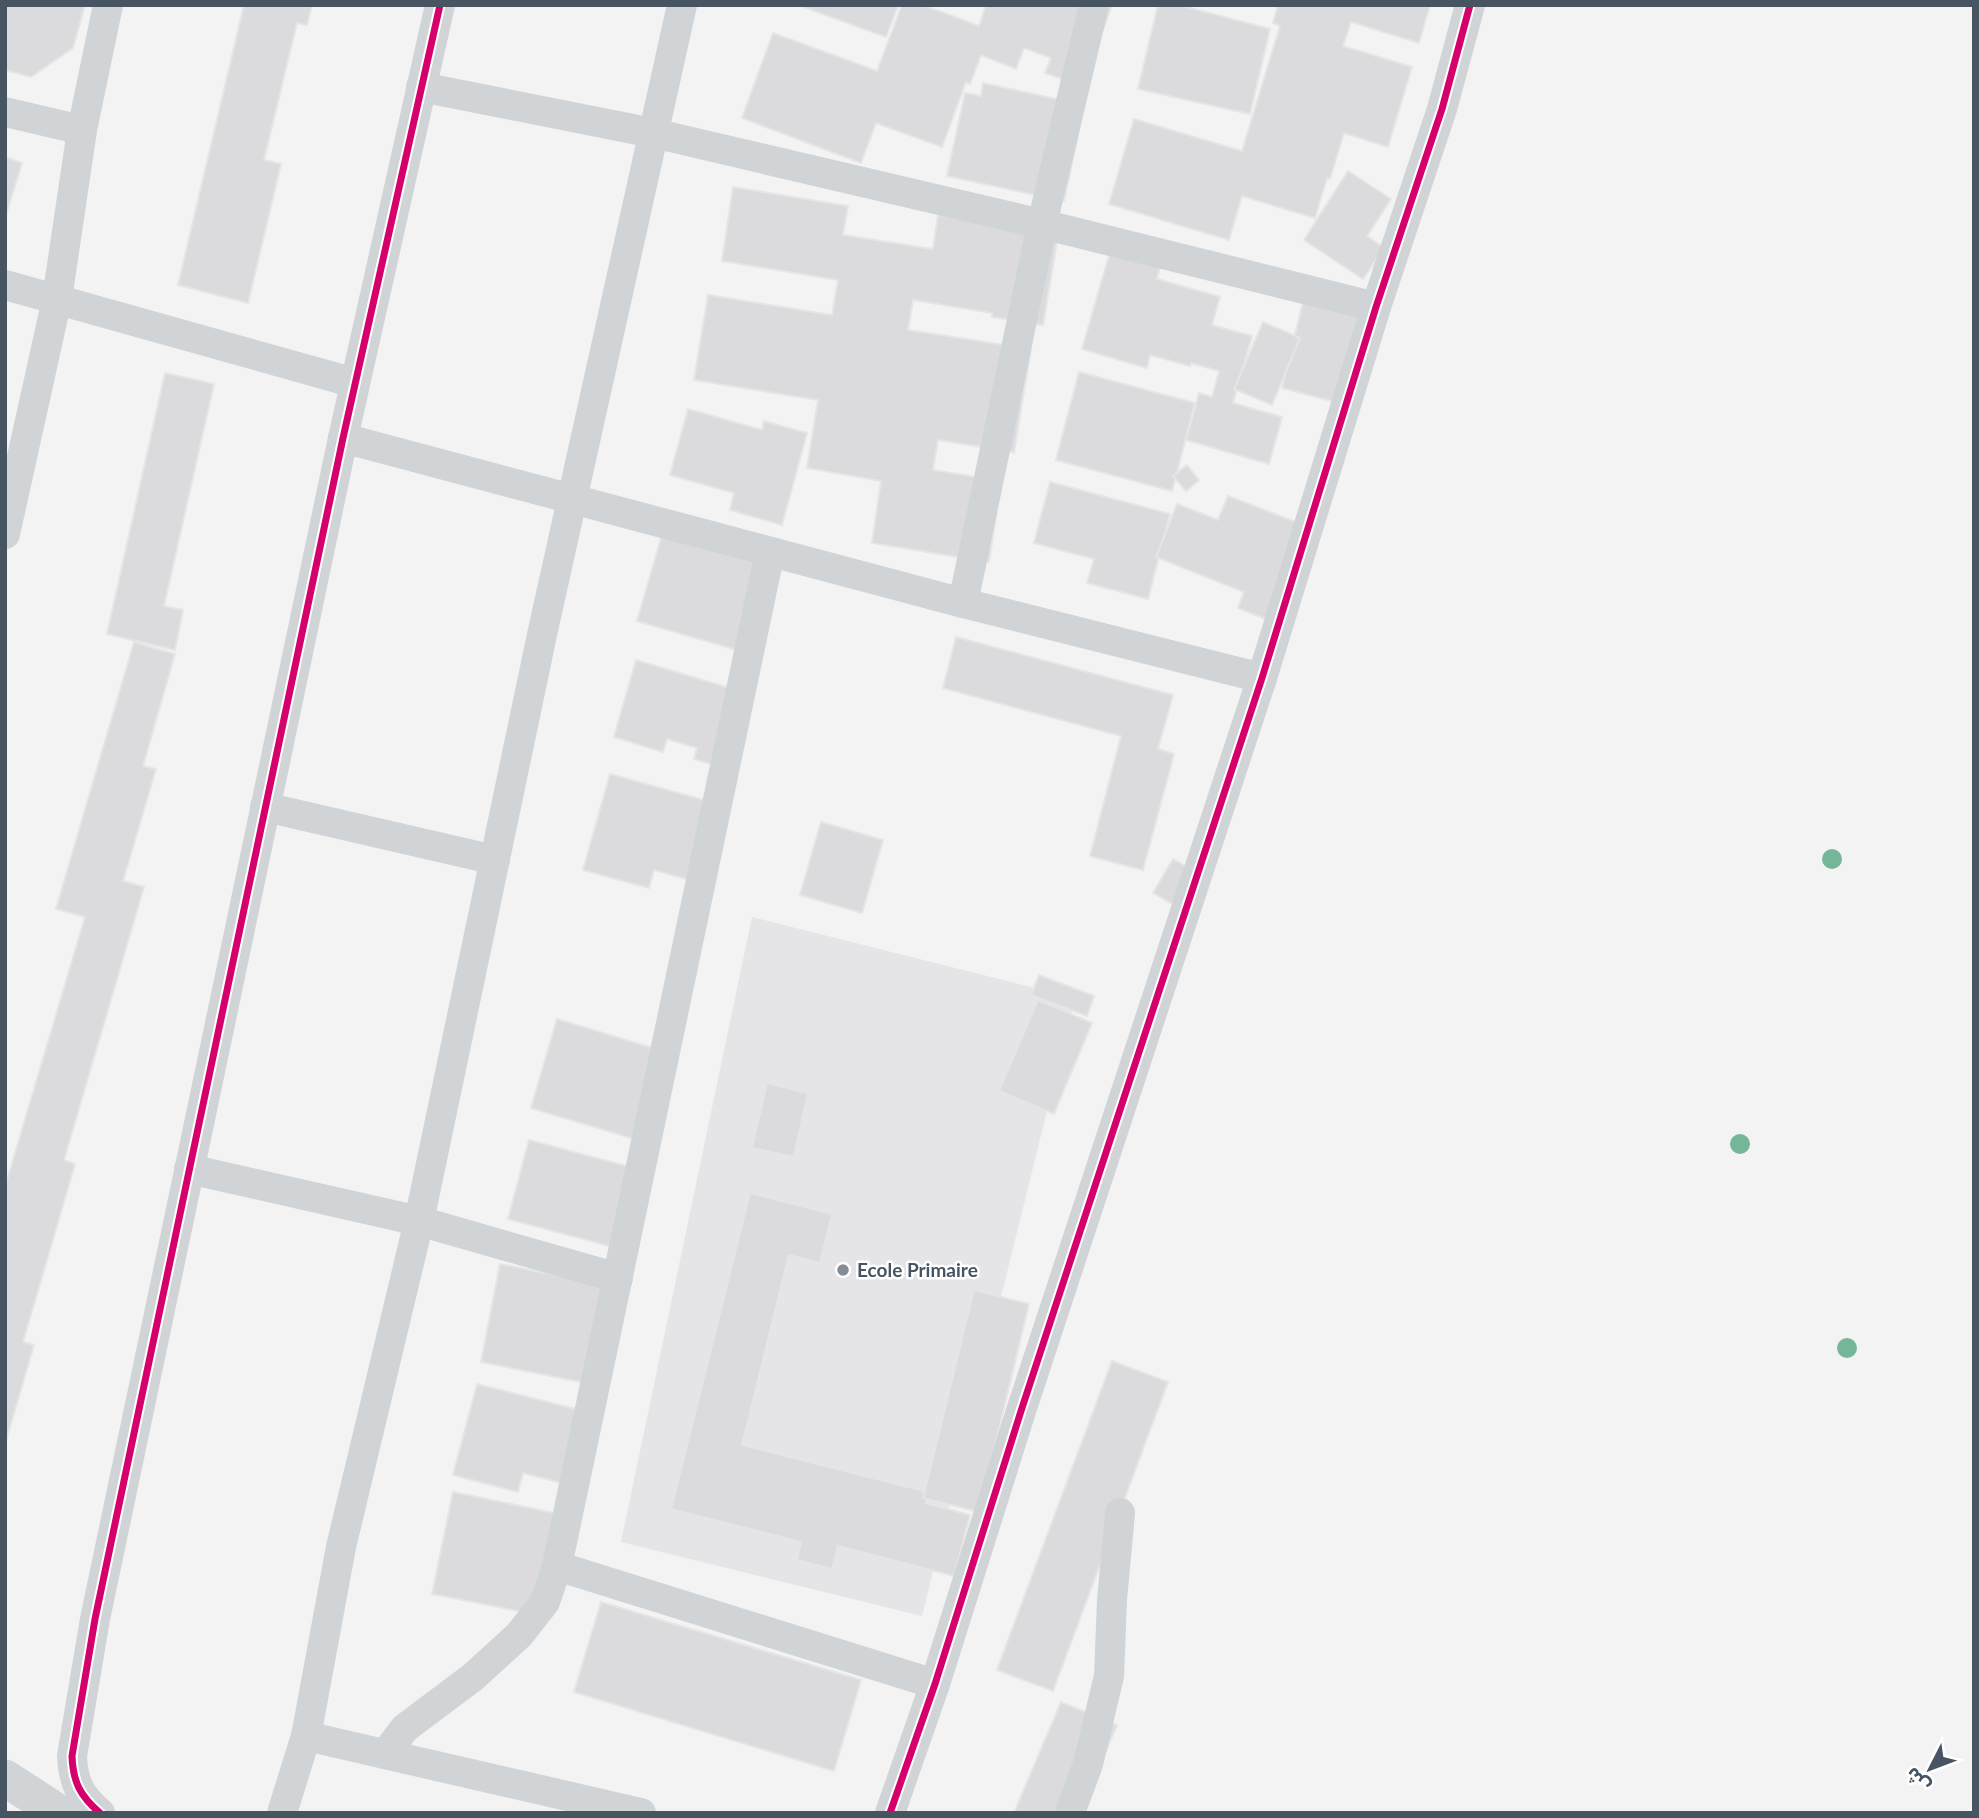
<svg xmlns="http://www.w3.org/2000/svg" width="1979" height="1818" viewBox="0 0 1979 1818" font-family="Lato,'Noto Sans Arabic',sans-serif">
<rect width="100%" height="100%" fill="#f4f3f3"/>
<!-- education -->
<path fill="#e5e4e6" d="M752 917 1075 998 922 1616 621 1542Z"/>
<!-- building -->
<g fill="#dbdbdd" stroke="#e5e5e6" stroke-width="2">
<path d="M5 5H85L73 48 31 77 5 70Z"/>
<path d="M244 5H312L307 25 297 23 264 160 281 164 248 303 178 285Z"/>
<path d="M798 5H898L886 37Z"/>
<path d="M902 5H923L979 26 986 5H1112L1082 86 1045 73 1051 58 1024 48 1016 69 981 55 970 84 966 82 942 147 876 123 861 163 742 118 773 33 877 71Z"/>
<path d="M1158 5H1179L1270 29 1250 114 1138 89Z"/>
<path d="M1278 5H1430L1419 43 1351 22 1343 46 1412 67 1388 147 1344 133 1330 179 1327 178 1315 218 1242 196 1229 240 1109 204 1134 119 1242 151 1280 26 1273 23Z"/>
<path d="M983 83 1084 105 1064 201 947 176 965 93 981 96Z"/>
<path d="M5 157 22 163 6 215H5Z"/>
<path d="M1348 171 1391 199 1367 236 1384 248 1363 279 1304 240Z"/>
<path d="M733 187 848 206 843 235 933 249 938 215 1058 235 1043 325 992 317V313L913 300 908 330 1031 349 1014 452 938 440 933 470 1001 481 989 562 872 543 881 481 807 468 818 400 694 380 708 295 832 315 838 280 722 261Z"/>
<path d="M1112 245 1162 259 1157 279 1220 297 1212 325 1252 336 1233 403 1282 417 1269 464 1186 440 1199 393 1212 397 1219 371 1191 363 1190 366 1150 355 1147 368 1082 349Z"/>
<path d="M1305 294 1366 310 1343 404 1282 388Z"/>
<path d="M1263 322 1300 338 1272 405 1234 389Z"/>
<path d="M1079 372 1195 403 1172 491 1056 460Z"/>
<path d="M165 373 214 384 164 606 183 610 175 650 107 634Z"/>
<path d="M688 409 762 430 764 421 807 433 782 525 730 510 734 493 670 475Z"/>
<path d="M1187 465 1199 480 1186 491 1173 476Z"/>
<path d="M1050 482 1170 514 1148 599 1087 583 1094 559 1034 543Z"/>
<path d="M1228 496 1314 529 1276 623 1238 608 1244 592 1156 557 1177 504 1218 520Z"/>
<path d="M664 528 781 561 754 655 637 621Z"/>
<path d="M956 637 1173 695 1158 749 1174 754 1143 870 1090 856 1121 736 943 688Z"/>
<path d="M134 642 175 654 143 766 156 769 123 881 144 887 64 1160 75 1164 23 1342 34 1345 5 1444V1187L85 917 56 909Z"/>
<path d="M636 660 746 693 724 768 694 759 697 748 667 739 663 752 614 737Z"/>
<path d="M610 774 729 807 708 885 654 870 649 888 583 870Z"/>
<path d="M821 822 883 840 862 913 800 895Z"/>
<path d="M1173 859 1194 871 1174 905 1153 893Z"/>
<path d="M1039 975 1094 996 1087 1016 1031 995Z"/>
<path d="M1038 1000 1092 1023 1054 1114 999 1091Z"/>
<path d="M557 1019 656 1049 644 1142 531 1108Z"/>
<path d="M767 1083 808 1093 794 1157 752 1148Z"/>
<path d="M529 1140 645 1171 624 1250 508 1219Z"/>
<path d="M750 1193 832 1214 820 1263 789 1255 742 1445 928 1492 926 1503 970 1515 954 1576 838 1546 832 1569 797 1560 801 1542 671 1509Z"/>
<path d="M500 1264 620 1288 601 1386 481 1362Z"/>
<path d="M974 1290 1029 1304 979 1512 923 1498Z"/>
<path d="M1112 1361 1168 1382 1053 1691 997 1670Z"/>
<path d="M477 1384 591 1413 573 1486 523 1473 518 1492 453 1475Z"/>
<path d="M453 1492 569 1516 549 1617 432 1594Z"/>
<path d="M601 1602 861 1680 834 1771 574 1692Z"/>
<path d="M1061 1702 1117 1725 1080 1813H1014Z"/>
</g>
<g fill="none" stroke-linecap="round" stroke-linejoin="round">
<!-- minor -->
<g stroke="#d1d4d7" stroke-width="30">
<path d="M421 87 653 133 1042 224 1376 307"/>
<path d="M5 112 82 130"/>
<path d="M5 285 355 383"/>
<path d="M343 438 963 603 1262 678"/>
<path d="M5 534 57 299 82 130 108 5"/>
<path d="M963 603 1042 224 1094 5"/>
<path d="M265 807 495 860"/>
<path d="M189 1169 419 1221 618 1278"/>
<path d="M557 1566 935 1684"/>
<path d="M306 1736 641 1813"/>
<path d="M385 1754 405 1728 473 1677 519 1635 545 1602 557 1566 770 552"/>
<path d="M100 1813C80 1796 73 1782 72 1756L95 1619 343 438 440 5"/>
<path d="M282 1813 306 1736 341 1547 419 1221 543 630 682 5"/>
<path d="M890 1813 935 1684 1021 1411 1262 678 1376 307 1442 109 1470 5"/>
<path d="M1070 1813 1088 1764 1109 1676 1112 1600 1120 1513"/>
</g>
<!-- tertiary -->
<path stroke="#d1d4d7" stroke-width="37" d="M5 1778 59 1813"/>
<!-- cycleway casing -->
<g stroke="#fff" stroke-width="11">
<g id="cycleway">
<path d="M100 1813C80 1796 73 1782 72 1756L95 1619 343 438 440 5"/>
<path d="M890 1813 935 1684 1021 1411 1262 678 1376 307 1442 109 1470 5"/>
</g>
</g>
<!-- cycleway -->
<use href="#cycleway" stroke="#d6006c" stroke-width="7"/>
</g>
<!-- trees -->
<g fill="#75b598">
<circle cx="1832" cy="859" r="10"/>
<circle cx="1740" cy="1144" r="10"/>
<circle cx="1847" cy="1348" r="10"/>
</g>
<!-- markers -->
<circle fill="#848c95" stroke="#fff" stroke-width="2.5" cx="843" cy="1270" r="7"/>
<g text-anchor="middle" stroke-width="5" stroke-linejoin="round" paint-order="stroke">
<!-- poi labels -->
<g font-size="19" font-weight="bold" fill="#475462" stroke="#fff" text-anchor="start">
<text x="857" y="1277">Ecole Primaire</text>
</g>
</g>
<!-- border -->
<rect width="1979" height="1818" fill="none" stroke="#475462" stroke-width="14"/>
<!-- north arrow -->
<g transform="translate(1930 1769) rotate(228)" stroke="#ffffff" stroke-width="5" paint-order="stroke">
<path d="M0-5L12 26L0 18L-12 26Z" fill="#475462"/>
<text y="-10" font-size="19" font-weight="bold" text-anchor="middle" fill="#475462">ش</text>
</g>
</svg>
